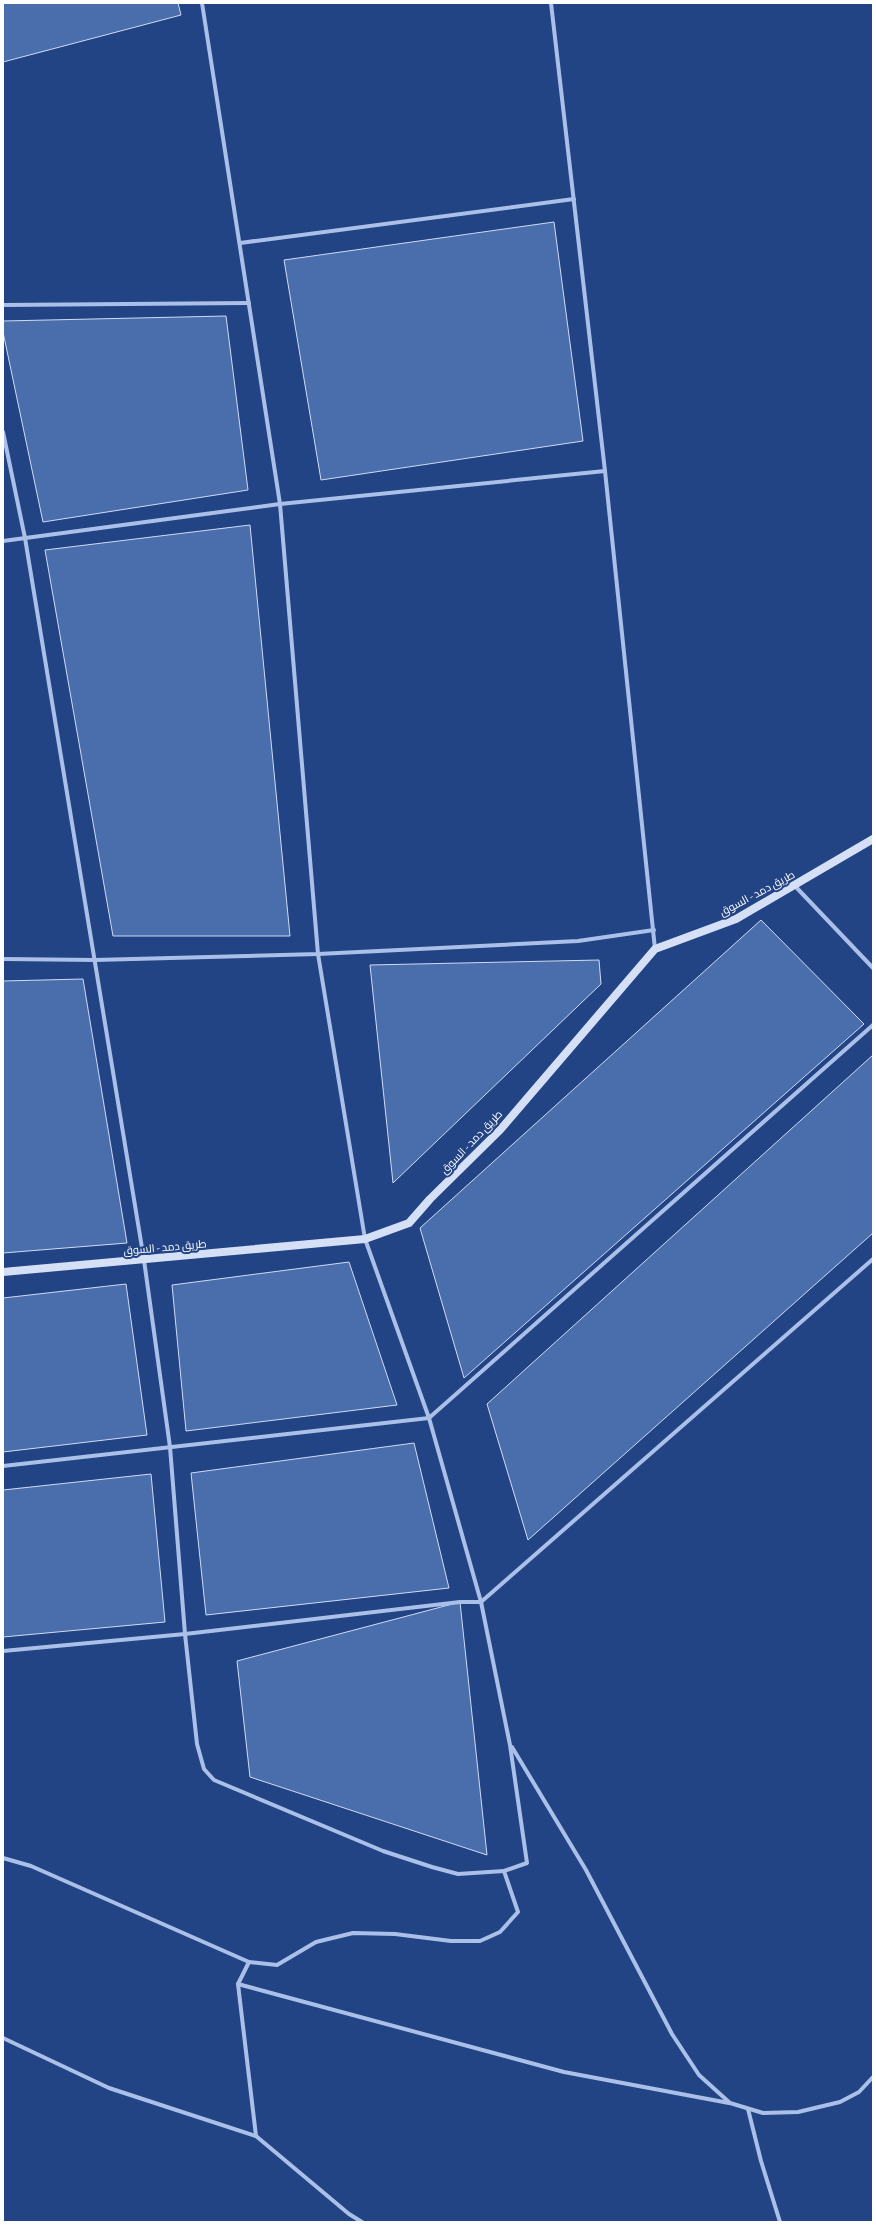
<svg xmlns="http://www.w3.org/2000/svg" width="876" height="2225" viewBox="0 0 876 2225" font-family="'Alegreya Sans',Cairo,sans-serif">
<rect width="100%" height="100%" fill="#224384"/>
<!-- building -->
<g fill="#4a6dac" stroke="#cedcf7">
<path d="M3 3H178L181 15 3 62Z"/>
<path d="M554 222 583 441 321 480 284 260Z"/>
<path d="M226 316 248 490 43 522 3 332V321Z"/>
<path d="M250 525 290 936H113L45 550Z"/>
<path d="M761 920 864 1024 464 1378 420 1228Z"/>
<path d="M599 960 601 984 393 1183 370 965Z"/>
<path d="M83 979 127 1243 3 1253V981Z"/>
<path d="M873 1055V1233L528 1540 487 1404Z"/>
<path d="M349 1262 397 1405 186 1431 172 1285Z"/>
<path d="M126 1284 147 1435 3 1452V1298Z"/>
<path d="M414 1443 449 1588 206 1615 191 1473Z"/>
<path d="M151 1474 165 1622 3 1637V1490Z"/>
<path d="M460 1602 487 1855 250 1777 237 1661Z"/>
</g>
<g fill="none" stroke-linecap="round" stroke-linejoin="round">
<!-- street -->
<g stroke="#aac0e9" stroke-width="4">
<path d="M202 3 280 504 318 954 365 1239 429 1418 481 1602 510 1745 527 1863 504 1871 518 1912 500 1932 480 1941H451L395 1934 353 1933 316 1942 277 1965 249 1962 238 1984 256 2136 349 2214 362 2222"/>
<path d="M551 3 605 471 655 949"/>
<path d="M240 243 574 199"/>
<path d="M3 305 249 303"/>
<path d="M3 432 25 538 144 1260 170 1447 185 1634 197 1744 204 1769 214 1780 383 1851 432 1867 458 1874 504 1871"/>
<path d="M3 541 280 504 605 471"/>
<path d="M794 885 873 968"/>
<path d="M3 959 95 960 318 954 578 941 654 930"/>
<path d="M3 1466 429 1418 873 1025"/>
<path d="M3 1651 185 1634 460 1602H481L873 1259"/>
<path d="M512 1747 586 1870 672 2034 699 2075 730 2103 763 2113 798 2112 840 2102 859 2092 873 2077"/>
<path d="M3 1858 31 1866 249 1962"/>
<path d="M238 1984 564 2072 729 2103"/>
<path d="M3 2038 109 2088 256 2136"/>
<path d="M748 2109 761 2161 780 2222"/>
</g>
<!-- secondary -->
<path stroke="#d5e0f7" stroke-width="8" d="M3 1272 365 1239 409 1223 430 1199 500 1130 655 949 736 919 873 839"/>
</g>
<g text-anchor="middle" stroke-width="4" stroke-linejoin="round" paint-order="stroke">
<!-- street labels -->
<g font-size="11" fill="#fff" stroke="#224384">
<text transform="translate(757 893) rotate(-28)" y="4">طريق دمد - السوق</text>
<text transform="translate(471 1142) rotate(-46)" y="4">طريق دمد - السوق</text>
<text transform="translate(165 1247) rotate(-5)" y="4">طريق دمد - السوق</text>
</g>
</g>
<!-- border -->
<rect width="876" height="2225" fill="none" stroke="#ffffff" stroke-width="8"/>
</svg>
